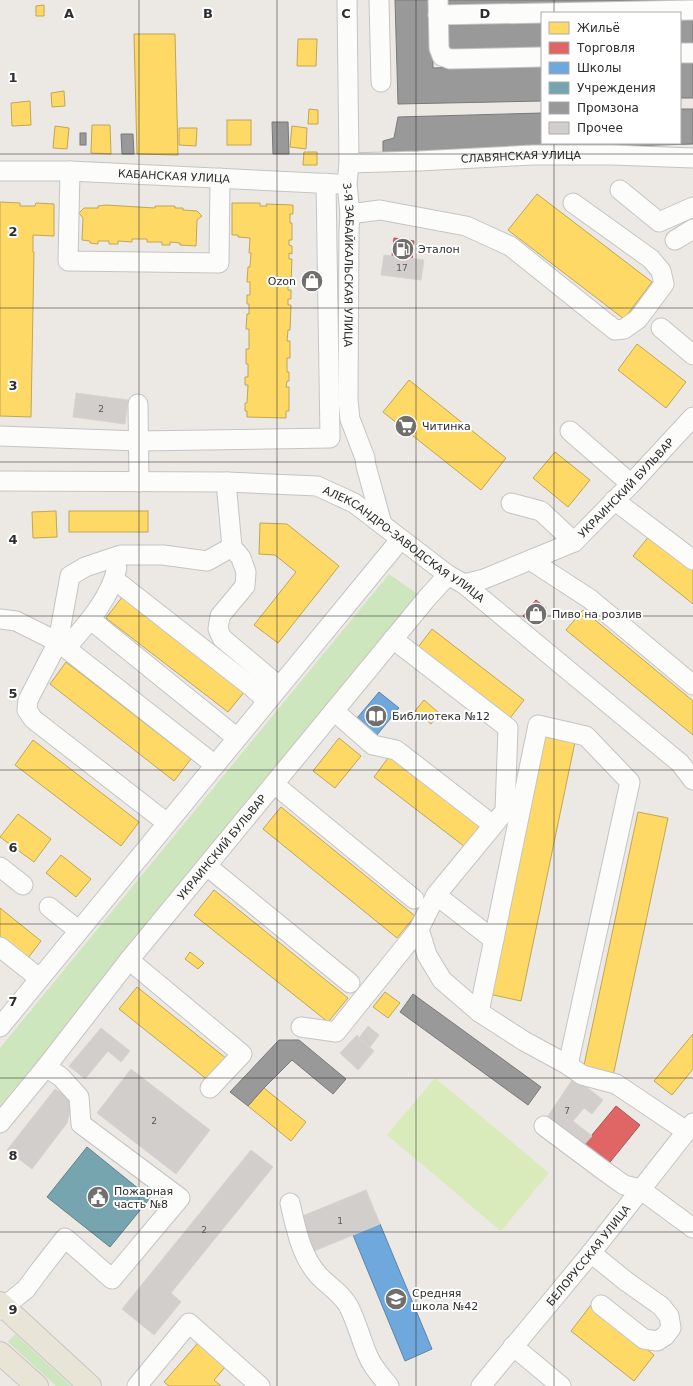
<svg xmlns="http://www.w3.org/2000/svg" width="693" height="1386" viewBox="0 0 693 1386" font-family="'DejaVu Sans',sans-serif">
<rect width="100%" height="100%" fill="#ece8e4"/>
<!-- green -->
<g fill="#cee6be">
<path d="M389 574 422 597 0 1110V1048Z"/>
<path d="M15 1334 71 1386H56L8 1342Z"/>
</g>
<!-- pitch -->
<path fill="#d9eabb" d="M435 1078 549 1173 501 1231 387 1135Z"/>
<!-- homes -->
<g fill="#ffd966" stroke="#c0a655">
<path d="M44 5V16H36V6Z"/>
<path d="M134 34H175L178 155 137 154Z"/>
<path d="M298 39H317L316 66H297Z"/>
<path d="M64 91 65 106 52 107 51 93Z"/>
<path d="M30 101 31 125 12 126 11 103Z"/>
<path d="M309 109 318 110V124H308Z"/>
<rect x="227" y="120" width="24" height="25"/>
<path d="M92 125H110L111 154 91 153Z"/>
<path d="M55 126 69 128 67 149 53 148Z"/>
<path d="M292 126 307 128 306 149 290 147Z"/>
<path d="M179 128H197L196 146 179 145Z"/>
<path d="M304 152H317V165H303Z"/>
<path d="M537 194 652 282 624 319 508 230Z"/>
<path d="M0 202 20 203V206H35L36 203 54 204V236L33 235V252H34L31 417 0 416Z"/>
<path d="M232 203H260V206H267L266 204 293 205V214H290V223H292V240H289V245L292 246V254L289 253V259H292L291 284H288V290H291V299H288V305H291L290 330H288L287 341H290V358H287V372H289V381H287L286 387H289V411H286V418L247 417V411H245V403H247L248 385H245V377H248V364H246V349H249V329H246L247 314H249V304H247V295H250V282H247L248 267H250L251 253H249L250 238 238 237V235H232Z"/>
<path d="M106 205 155 208V206H175V208H183V210L197 211 202 216 197 220 196 246 180 245V243L170 242V245H162V242H147V239H132V242L118 241V244H109V241H98V244L90 243V241L82 240 83 218 79 213 84 208H98V206Z"/>
<path d="M637 344 686 382 666 408 618 370Z"/>
<path d="M409 380 506 458 481 490 383 412Z"/>
<path d="M555 452 590 480 568 507 533 478Z"/>
<path d="M56 511 57 537 33 538 32 512Z"/>
<rect x="69" y="511" width="79" height="21"/>
<path d="M260 523 287 524 339 566 278 643 254 625 296 572 275 555 259 554Z"/>
<path d="M650 535 693 568V604L633 556Z"/>
<path d="M123 596 245 691 228 712 106 618Z"/>
<path d="M583 610 693 701V735L566 630Z"/>
<path d="M432 629 524 700 507 722 415 651Z"/>
<path d="M66 662 191 759 174 781 50 684Z"/>
<path d="M424 700 439 713 431 724 415 711Z"/>
<path d="M543 735 575 742 521 1001 489 994Z"/>
<path d="M339 738 361 756 335 788 313 771Z"/>
<path d="M33 740 139 822 121 846 15 765Z"/>
<path d="M391 754 486 827 469 850 374 777Z"/>
<path d="M281 807 415 916 397 938 263 829Z"/>
<path d="M638 812 668 818 613 1076 583 1070Z"/>
<path d="M18 814 51 839 34 862 0 837Z"/>
<path d="M61 855 91 879 76 897 46 873Z"/>
<path d="M214 890 348 998 328 1022 194 915Z"/>
<path d="M0 908 41 941 25 962 0 942Z"/>
<path d="M190 952 204 963 198 969 185 959Z"/>
<path d="M137 987 227 1059 209 1081 119 1009Z"/>
<path d="M385 992 400 1003 388 1018 373 1007Z"/>
<path d="M693 1034V1069L672 1095 654 1081Z"/>
<path d="M264 1088 306 1122 291 1141 248 1106Z"/>
<path d="M591 1305 654 1355 634 1381 571 1331Z"/>
<path d="M198 1343 226 1366 214 1380 221 1386H169L164 1382Z"/>
</g>
<!-- shops -->
<g fill="#e06666" stroke="#ab5555">
<path d="M394 238 414 241 412 259 392 256Z"/>
<path d="M536 600 546 608 534 624 523 616Z"/>
<path d="M616 1106 640 1125 606 1167 582 1147Z"/>
</g>
<!-- schools -->
<g fill="#6fa8dc" stroke="#5c83a8">
<path d="M379 692 399 708 372 741 352 724Z"/>
<path d="M380 1224 432 1349 405 1361 353 1235Z"/>
</g>
<!-- public -->
<path fill="#76a5af" stroke="#608188" d="M87 1147 150 1198 110 1247 47 1197Z"/>
<!-- industry -->
<g fill="#999" stroke="#797979">
<path d="M395 0H432L433 68 542 64V101L398 104Z"/>
<path d="M447 0H693V3L448 9Z"/>
<path d="M680 17H693V44L680 45Z"/>
<path d="M542 22V49L447 52 446 25Z"/>
<rect x="680" y="60" width="13" height="38"/>
<path d="M680 109H693V144L383 153V141L394 138 398 117 542 113V143H680Z"/>
<path d="M272 122H288L289 154H273Z"/>
<rect x="80" y="133" width="6" height="12"/>
<path d="M121 134H133L134 154H122Z"/>
<path d="M413 994 541 1087 528 1105 400 1012Z"/>
<path d="M279 1040H299L346 1079 333 1094 292 1060 264 1088 248 1106 230 1092Z"/>
</g>
<!-- building -->
<g fill="#d1cecb" stroke="#d7d4d0">
<path d="M384 255 424 260 421 280 381 275Z"/>
<path d="M76 393 128 400 125 424 73 417Z"/>
<path d="M368 1026 379 1035 370 1047 359 1038Z"/>
<path d="M101 1028 130 1051 121 1062 108 1051 85 1079 69 1066Z"/>
<path d="M357 1035 359 1038 374 1051 358 1070 340 1053Z"/>
<path d="M131 1069 210 1130 176 1174 97 1113Z"/>
<path d="M574 1077 603 1100 592 1114 584 1108 573 1121 592 1136 582 1147 546 1119Z"/>
<path d="M55 1089 73 1101 67 1123 32 1169 7 1150Z"/>
<path d="M251 1150 273 1167 171 1293 181 1302 154 1335 122 1309Z"/>
<path d="M366 1190 380 1224 314 1251 300 1217Z"/>
</g>
<g fill="none" stroke-linecap="round" stroke-linejoin="round">
<!-- minor casing -->
<g stroke="#c5c4c5" stroke-width="21">
<g id="minor">
<path id="s1" d="M347 0 349 163 347 184 350 214 349 231 348 400 350 419 365 458 366 466 382 524"/>
<path d="M379 0 381 82"/>
<path d="M438 0 439 48 442 56 450 59 542 57"/>
<path d="M438 15 693 10"/>
<path d="M680 53H693"/>
<path id="s2" d="M349 163 419 161 533 155H612L693 158"/>
<path id="s3" d="M0 171H70L337 184"/>
<path d="M70 171 68 261 219 263 220 178"/>
<path d="M620 190 659 222 693 207"/>
<path d="M350 214 380 210 466 226 510 246 615 330 624 329 638 319 664 284 661 271 651 259 573 203"/>
<path d="M675 240 693 229"/>
<path d="M661 328 693 355"/>
<path d="M138 404 139 482"/>
<path d="M570 431 631 484"/>
<path d="M0 436 139 441 330 438 326 183"/>
<path id="s4" d="M0 481 227 482 317 486 354 503 448 575 464 584 680 763 693 780"/>
<path d="M227 482V493L232 547 241 558 246 572 245 586 220 616 218 629 222 638 279 686"/>
<path d="M614 500 693 560"/>
<path d="M511 503 541 511 574 542"/>
<path d="M530 560 590 599 693 685"/>
<path d="M115 580 253 688 267 701"/>
<path id="s5" d="M464 584 484 579 574 542 631 484 693 417"/>
<path d="M0 619 16 621 58 642 28 700 27 710 33 719 167 823"/>
<path d="M91 620 237 738"/>
<path d="M66 648C86 625 110 599 117 568"/>
<path d="M334 711 373 745 396 750 493 825"/>
<path d="M215 765 58 642 70 576 85 567 121 555H163L207 561 232 547"/>
<path d="M274 784 414 899"/>
<path d="M207 866 350 983"/>
<path d="M0 867 23 885"/>
<path d="M436 895 494 940"/>
<path d="M49 907 78 930"/>
<path d="M419 929 427 955 442 980 479 1012 524 1041 568 1065 582 1075 616 1084 686 1131"/>
<path d="M0 947 39 978"/>
<path d="M129 960 242 1054 210 1088"/>
<path d="M479 1012 538 725 586 736 630 782 568 1065"/>
<path d="M0 1027 400 540"/>
<path d="M301 1027 336 1032 419 929 436 895 505 811 508 728 393 639"/>
<path id="s6" d="M0 1123 46 1067 129 960 427 598 448 575"/>
<path d="M544 1126 603 1170 624 1185 640 1189 693 1228"/>
<path d="M290 1203C296 1229 301 1256 319 1276 329 1286 343 1295 349 1307 357 1323 361 1340 368 1356 373 1368 381 1376 389 1386"/>
<path d="M591 1253 627 1282 661 1306 669 1316 671 1328 665 1336 657 1341 644 1339 601 1305"/>
<path d="M0 1310 26 1289 40 1270 65 1238 112 1279 180 1198 81 1124 79 1097 61 1077 46 1067"/>
<path d="M513 1346 561 1386"/>
<path d="M137 1386 189 1323 260 1386"/>
<path id="s7" d="M481 1386 591 1253 693 1123"/>
</g>
</g>
<!-- major casing -->
<g stroke="#c6c5c4" stroke-width="24">
<g id="major">
<path d="M0 1303 90 1386"/>
<path d="M0 1353 37 1386"/>
</g>
</g>
<!-- minor -->
<use href="#minor" stroke="#fcfcfb" stroke-width="19"/>
<!-- major -->
<use href="#major" stroke="#e8e4d6" stroke-width="22"/>
</g>
<!-- grid -->
<path fill="none" stroke="#2e2e2e" stroke-width="1" stroke-opacity="0.55" d="M139 0V1386M277 0V1386M416 0V1386M554 0V13M554 143V1386M0 154H693M0 308H693M0 462H693M0 616H693M0 770H693M0 924H693M0 1078H693M0 1232H693"/>
<!-- icons -->
<defs>
<g id="fuel-disc" transform="scale(1.15)"><circle r="9.5" fill="#706f6e" stroke="#fff"/><path d="M-5.5-6h7V0h2V4h1.3V-2.5L3-4.5l.8-.8L6-3V5H2.5V1h-1V6h-7ZM-4.2-4.7v3.2H.2V-4.7Z" fill="#fff"/></g>
<g id="shop-disc" transform="scale(1.15)"><circle r="9.5" fill="#706f6e" stroke="#fff"/><path d="M-5-2.5h2.3a2.7 3.5 0 0 1 5.4 0H5L5.5 6h-11ZM-1.5-2.5h3a1.5 2.3 0 0 0-3 0Z" fill="#fff"/></g>
<g id="supermarket-disc" transform="scale(1.15)"><circle r="9.5" fill="#706f6e" stroke="#fff"/><path d="M-6-5.5h2.5l.6 2H6L4.5 2H-2.5L-4.4-4H-6ZM-1.5 3.2a1.3 1.3 0 1 0 .1 0ZM3 3.2a1.3 1.3 0 1 0 .1 0Z" fill="#fff"/></g>
<g id="library-disc" transform="scale(1.15)"><circle r="9.5" fill="#706f6e" stroke="#fff"/><path d="M-6-4Q-3-5.5-.7-3.5V5Q-3 3-6 4ZM6-4Q3-5.5 .7-3.5V5Q3 3 6 4Z" fill="#fff"/></g>
<g id="civic-disc" transform="scale(1.15)"><circle r="9.5" fill="#706f6e" stroke="#fff"/><path d="M-.6-6.5H3V-4.5H.6V-3L4-1V1h2V6H-6V1h2V-1L-.6-3ZM-1.2 2.5V6h2.4V2.5Z" fill="#fff"/></g>
<g id="school-disc" transform="scale(1.15)"><circle r="9.5" fill="#706f6e" stroke="#fff"/><path d="M0-5L7-2L0 1L-7-2ZM-4 1L0 2.5L4 1V4Q0 6-4 4Z" fill="#fff"/></g>
</defs>
<g fill-rule="evenodd">
<use href="#fuel-disc" x="403" y="249"/>
<use href="#shop-disc" x="312" y="281"/>
<use href="#supermarket-disc" x="406" y="426"/>
<use href="#shop-disc" x="536" y="614"/>
<use href="#library-disc" x="376" y="716"/>
<use href="#civic-disc" x="98" y="1197"/>
<use href="#school-disc" x="396" y="1299"/>
</g>
<g text-anchor="middle" stroke-width="4" stroke-linejoin="round" paint-order="stroke">
<!-- number labels -->
<g font-size="9" fill="#585857">
<text x="402" y="271">17</text>
<text x="101" y="412">2</text>
<text x="567" y="1114">7</text>
<text x="154" y="1124">2</text>
<text x="340" y="1224">1</text>
<text x="204" y="1233">2</text>
</g>
<!-- street labels -->
<g font-size="11" fill="#2e2e2e" stroke="#fff">
<text dy="4" stroke="none"><textPath href="#s2" startOffset="172">СЛАВЯНСКАЯ УЛИЦА</textPath></text>
<text dy="4" stroke="none"><textPath href="#s3" startOffset="174">КАБАНСКАЯ УЛИЦА</textPath></text>
<text dy="4" stroke="none"><textPath href="#s1" startOffset="265">3-Я ЗАБАЙКАЛЬСКАЯ УЛИЦА</textPath></text>
<text dy="4" stroke="none"><textPath href="#s5" startOffset="193">УКРАИНСКИЙ БУЛЬВАР</textPath></text>
<text dy="4" stroke="none"><textPath href="#s4" startOffset="422">АЛЕКСАНДРО-ЗАВОДСКАЯ УЛИЦА</textPath></text>
<text dy="4" stroke="none"><textPath href="#s6" startOffset="354">УКРАИНСКИЙ БУЛЬВАР</textPath></text>
<text dy="4" stroke="none"><textPath href="#s7" startOffset="169">БЕЛОРУССКАЯ УЛИЦА</textPath></text>
</g>
<!-- poi labels -->
<g font-size="11" fill="#2e2e2e" stroke="#fff" text-anchor="start">
<text x="418" y="253">Эталон</text>
<text x="296" y="285" text-anchor="end">Ozon</text>
<text x="422" y="430">Читинка</text>
<text x="552" y="618">Пиво на розлив</text>
<text x="392" y="720">Библиотека №12</text>
<text x="114" y="1195">Пожарная<tspan x="114" dy="13">часть №8</tspan></text>
<text x="412" y="1297">Средняя<tspan x="412" dy="13">школа №42</tspan></text>
</g>
</g>
<g font-size="13" text-anchor="middle" font-weight="bold" fill="#2e2e2e" stroke="#fff" stroke-width="4" stroke-linejoin="round" paint-order="stroke">
<text x="69" y="18">A</text>
<text x="208" y="18">B</text>
<text x="346" y="18">C</text>
<text x="485" y="18">D</text>
<text x="13" y="82">1</text>
<text x="13" y="236">2</text>
<text x="13" y="390">3</text>
<text x="13" y="544">4</text>
<text x="13" y="698">5</text>
<text x="13" y="852">6</text>
<text x="13" y="1006">7</text>
<text x="13" y="1160">8</text>
<text x="13" y="1314">9</text>
</g>
<!-- legend -->
<rect x="541" y="12" width="140" height="132" fill="#ffffff" stroke="#ababab"/>
<rect x="549" y="22" width="20" height="12" fill="#ffd966" stroke="#ababab"/>
<text x="577" y="32" font-size="12" fill="#2e2e2e">Жильё</text>
<rect x="549" y="42" width="20" height="12" fill="#e06666" stroke="#ababab"/>
<text x="577" y="52" font-size="12" fill="#2e2e2e">Торговля</text>
<rect x="549" y="62" width="20" height="12" fill="#6fa8dc" stroke="#ababab"/>
<text x="577" y="72" font-size="12" fill="#2e2e2e">Школы</text>
<rect x="549" y="82" width="20" height="12" fill="#76a5af" stroke="#ababab"/>
<text x="577" y="92" font-size="12" fill="#2e2e2e">Учреждения</text>
<rect x="549" y="102" width="20" height="12" fill="#999999" stroke="#ababab"/>
<text x="577" y="112" font-size="12" fill="#2e2e2e">Промзона</text>
<rect x="549" y="122" width="20" height="12" fill="#d1cecb" stroke="#ababab"/>
<text x="577" y="132" font-size="12" fill="#2e2e2e">Прочее</text>
</svg>
